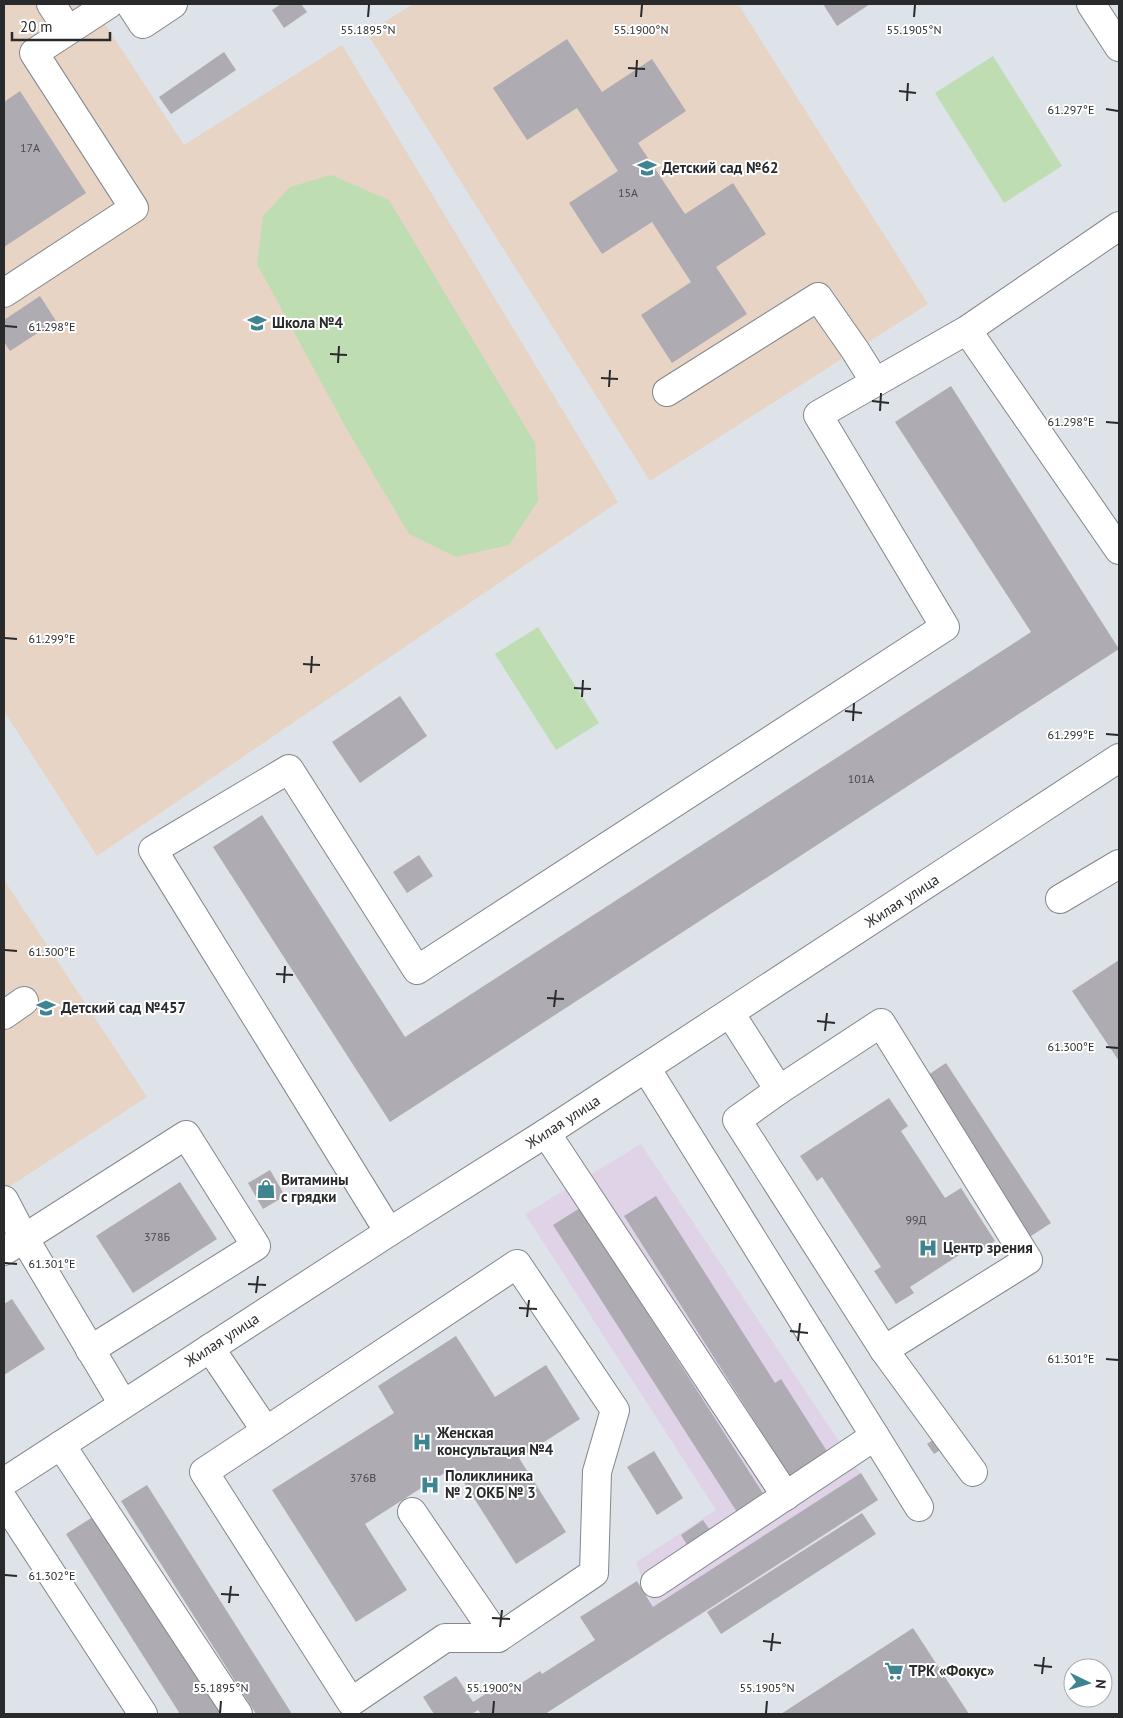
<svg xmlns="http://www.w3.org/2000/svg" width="1123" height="1718" viewBox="0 0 1123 1718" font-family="'PT Sans',sans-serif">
<rect width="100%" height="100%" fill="#dde3e9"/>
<!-- industrial -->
<path fill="#e0d3e7" d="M641 1144 878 1500 671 1634 653 1607 636 1562 716 1510 525 1214Z"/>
<!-- education -->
<g fill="#e8d4c5">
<path d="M4 4H92L184 145 342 45 618 502 97 856 4 711Z"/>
<path d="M413 4H738L928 304 650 481 367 33Z"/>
<path d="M4 880 147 1097 4 1190Z"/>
</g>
<!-- green -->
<g fill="#beddb3">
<path d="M993 56 1062 166 1004 203 935 93Z"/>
<path d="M331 175 389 200 535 443 538 501 509 545 456 557 409 534 346 428 257 264 263 216 290 187Z"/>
<path d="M538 627 599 723 556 750 495 654Z"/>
</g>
<!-- building -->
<g fill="#aeabb2">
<path d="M281 4H301L307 12 284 28 272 10Z"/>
<path d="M823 4H870L837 26Z"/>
<path d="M567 39 602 92 652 59 686 111 638 143 685 214 733 183 766 234 716 267 747 314 672 363 641 315 691 282 652 222 602 254 569 203 618 171 577 108 527 140 493 88Z"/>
<path d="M224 52 236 70 171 114 159 97Z"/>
<path d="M20 91 86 193 4 247V102Z"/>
<path d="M40 296 56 321 10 351 4 342V320Z"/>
<path d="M951 386 1119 649 390 1122 213 847 262 815 405 1037 1031 632 895 422Z"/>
<path d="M400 696 427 736 360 783 332 742Z"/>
<path d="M419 855 433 876 407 893 393 872Z"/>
<path d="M1119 960V1061L1072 991Z"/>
<path d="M946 1063 1051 1223 1028 1238 922 1079Z"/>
<path d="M889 1098 908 1126 901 1131 945 1198 961 1188 995 1241 977 1253 973 1246 910 1287 914 1293 896 1304 874 1271 881 1267 822 1177 817 1181 800 1156Z"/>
<path d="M270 1170 285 1196 263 1209 248 1183Z"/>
<path d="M180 1182 217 1239 133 1293 96 1236Z"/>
<path d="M656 1196 775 1383 781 1379 830 1456 792 1480 624 1216Z"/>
<path d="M580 1208 764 1495 737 1512 553 1225Z"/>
<path d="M12 1299 45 1349 4 1375V1304Z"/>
<path d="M456 1336 495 1397 546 1365 580 1419 519 1458 566 1532 516 1564 454 1467 365 1524 407 1590 356 1622 272 1490 394 1413 378 1386Z"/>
<path d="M939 1436 945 1447 934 1454 927 1444Z"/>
<path d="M654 1451 683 1498 657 1515 627 1467Z"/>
<path d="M861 1473 878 1500 545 1714H481L478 1710 472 1714H434L423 1697 456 1676 473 1702 501 1684 506 1693 540 1671 542 1674 595 1640 580 1617 637 1581 653 1607Z"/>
<path d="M147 1485 292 1714H256L121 1501Z"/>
<path d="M862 1513 876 1534 721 1634 707 1612Z"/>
<path d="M96 1515 223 1714H180L66 1534Z"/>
<path d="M703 1520 712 1533 689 1548 681 1535Z"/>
<path d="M913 1628 969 1714H781Z"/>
</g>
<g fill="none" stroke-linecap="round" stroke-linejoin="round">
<!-- minor casing -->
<g stroke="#81878d" stroke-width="30">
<g id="minor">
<path d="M51 4 68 30"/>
<path d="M130 4 143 24 173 4"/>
<path d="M1091 4 1119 47"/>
<path d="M4 293 134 208 34 53 109 4"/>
<path d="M967 330 1119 550"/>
<path d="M667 392 818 297 855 350 875 382"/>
<path d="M1060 899 1119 864"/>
<path d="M730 1013 779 1090 737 1120 884 1350 973 1472"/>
<path d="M4 1015 24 1001"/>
<path d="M646 1068 919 1507"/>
<path d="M779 1090 881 1023 1028 1260 884 1350"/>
<path d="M546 1133 786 1496"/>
<path d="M4 1200 24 1238 123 1404"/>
<path d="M389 1232 153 850 289 769 417 970 945 627 818 415 967 330 1119 226"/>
<path d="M4 1251 186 1135 256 1246 90 1350"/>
<path d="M210 1348 266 1431 517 1264 615 1410 597 1472 594 1573 498 1638H445L351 1702 204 1472 266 1431"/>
<path d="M61 1445 238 1714"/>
<path d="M4 1482 389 1232 546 1133 1119 758"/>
<path d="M4 1501 143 1714"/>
<path d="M412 1512 498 1638"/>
<path d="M655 1583 875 1436"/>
</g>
</g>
<!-- minor -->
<use href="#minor" stroke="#fff" stroke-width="28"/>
</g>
<!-- ticks -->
<path fill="none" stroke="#282a2c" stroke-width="2" d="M368 17 369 5M641 17 642 5M914 17 915 5M628 68 645 69M636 77 637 60M899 91 916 93M907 101 908 83M1106 109 1118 111M5 326 17 327M330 354 347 355M338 363 339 346M601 378 618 379M609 387 610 370M872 401 889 403M880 411 881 393M1106 422 1118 423M5 638 17 639M303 664 320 665M311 673 312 656M574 688 591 689M582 697 583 680M845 711 862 713M853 721 854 703M1106 734 1118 735M5 950 17 951M276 974 293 975M284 983 285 966M547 998 564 999M554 1007 556 990M817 1021 835 1023M825 1031 827 1013M1106 1047 1118 1048M5 1263 17 1264M248 1284 266 1285M256 1293 258 1276M519 1308 537 1309M527 1317 529 1300M790 1331 808 1333M798 1341 800 1323M1106 1359 1118 1360M5 1575 17 1576M221 1594 239 1595M229 1603 231 1586M492 1618 510 1619M500 1627 502 1610M763 1641 781 1643M771 1651 773 1633M1034 1665 1052 1667M1042 1674 1044 1657M220 1713 221 1701M493 1713 494 1701M766 1713 767 1701"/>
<!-- icons -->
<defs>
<g id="school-bare" transform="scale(1.5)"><path d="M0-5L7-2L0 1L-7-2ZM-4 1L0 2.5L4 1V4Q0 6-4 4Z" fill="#3f8491" stroke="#fff" stroke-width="2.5" paint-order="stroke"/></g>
<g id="shop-bare" transform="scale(1.5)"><path d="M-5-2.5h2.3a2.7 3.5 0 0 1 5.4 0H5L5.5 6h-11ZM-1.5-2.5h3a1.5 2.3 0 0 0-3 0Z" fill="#3f8491" stroke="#fff" stroke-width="2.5" paint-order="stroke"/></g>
<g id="hospital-bare" transform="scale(1.5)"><path d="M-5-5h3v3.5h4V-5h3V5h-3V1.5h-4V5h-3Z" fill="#3f8491" stroke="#fff" stroke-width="2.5" paint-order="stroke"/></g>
<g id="supermarket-bare" transform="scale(1.5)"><path d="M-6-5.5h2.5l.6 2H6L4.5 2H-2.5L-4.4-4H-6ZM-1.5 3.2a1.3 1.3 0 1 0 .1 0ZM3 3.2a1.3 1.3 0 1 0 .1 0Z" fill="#3f8491" stroke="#fff" stroke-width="2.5" paint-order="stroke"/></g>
</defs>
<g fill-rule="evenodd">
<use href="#school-bare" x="647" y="168"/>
<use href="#school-bare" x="257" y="323"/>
<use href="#school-bare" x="46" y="1008"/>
<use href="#shop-bare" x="266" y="1189"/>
<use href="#hospital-bare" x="928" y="1248"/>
<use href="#hospital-bare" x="422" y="1442"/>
<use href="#hospital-bare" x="430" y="1485"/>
<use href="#supermarket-bare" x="894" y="1671"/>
</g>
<g text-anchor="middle" stroke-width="4" stroke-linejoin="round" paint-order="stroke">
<!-- number labels -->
<g font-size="12" fill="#4a4a4e">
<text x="30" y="152">17А</text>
<text x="628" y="197">15А</text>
<text x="861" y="783">101А</text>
<text x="916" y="1224">99Д</text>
<text x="157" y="1241">378Б</text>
<text x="363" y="1482">376В</text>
</g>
<!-- poi labels -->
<g font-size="15" font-weight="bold" fill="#282a2c" stroke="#fff" text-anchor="start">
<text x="662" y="173">Детский сад №62</text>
<text x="272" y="328">Школа №4</text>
<text x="61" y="1013">Детский сад №457</text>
<text x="281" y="1185">Витамины<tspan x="281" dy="17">с грядки</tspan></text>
<text x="943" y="1253">Центр зрения</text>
<text x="437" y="1438">Женская<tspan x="437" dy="17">консультация №4</tspan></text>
<text x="445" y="1481">Поликлиника<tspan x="445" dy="17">№ 2 ОКБ № 3</tspan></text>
<text x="909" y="1676">ТРК «Фокус»</text>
</g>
<!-- street labels -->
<g font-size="15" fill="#282a2c" stroke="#fff">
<text transform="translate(902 901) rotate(-33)" y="5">Жилая улица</text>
<text transform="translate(563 1122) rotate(-33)" y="5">Жилая улица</text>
<text transform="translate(222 1340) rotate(-33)" y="5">Жилая улица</text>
</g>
</g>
<g font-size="12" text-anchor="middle" fill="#282a2c" stroke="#fff" stroke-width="4" stroke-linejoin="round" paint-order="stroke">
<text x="368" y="34">55.1895°N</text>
<text x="641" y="34">55.1900°N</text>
<text x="914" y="34">55.1905°N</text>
<text x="1071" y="114">61.297°E</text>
<text x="52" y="331">61.298°E</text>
<text x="1071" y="426">61.298°E</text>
<text x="52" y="643">61.299°E</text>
<text x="1071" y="739">61.299°E</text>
<text x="52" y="956">61.300°E</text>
<text x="1071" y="1051">61.300°E</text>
<text x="52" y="1268">61.301°E</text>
<text x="1071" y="1363">61.301°E</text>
<text x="52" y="1580">61.302°E</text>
<text x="221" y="1692">55.1895°N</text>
<text x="494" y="1692">55.1900°N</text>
<text x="767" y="1692">55.1905°N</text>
</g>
<!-- border -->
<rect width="1123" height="1718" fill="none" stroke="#282a2c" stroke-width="10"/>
<!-- north arrow -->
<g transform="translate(1088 1683) rotate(95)"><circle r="24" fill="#ffffff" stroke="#a9aaab"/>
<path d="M0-4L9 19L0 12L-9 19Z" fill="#3f8491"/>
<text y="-8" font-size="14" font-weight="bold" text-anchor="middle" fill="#282a2c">N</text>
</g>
<!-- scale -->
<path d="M12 32v8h98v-8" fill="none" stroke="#282a2c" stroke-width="2.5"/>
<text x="20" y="32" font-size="15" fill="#282a2c" stroke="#ffffff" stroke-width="4" paint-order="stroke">20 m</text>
</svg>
